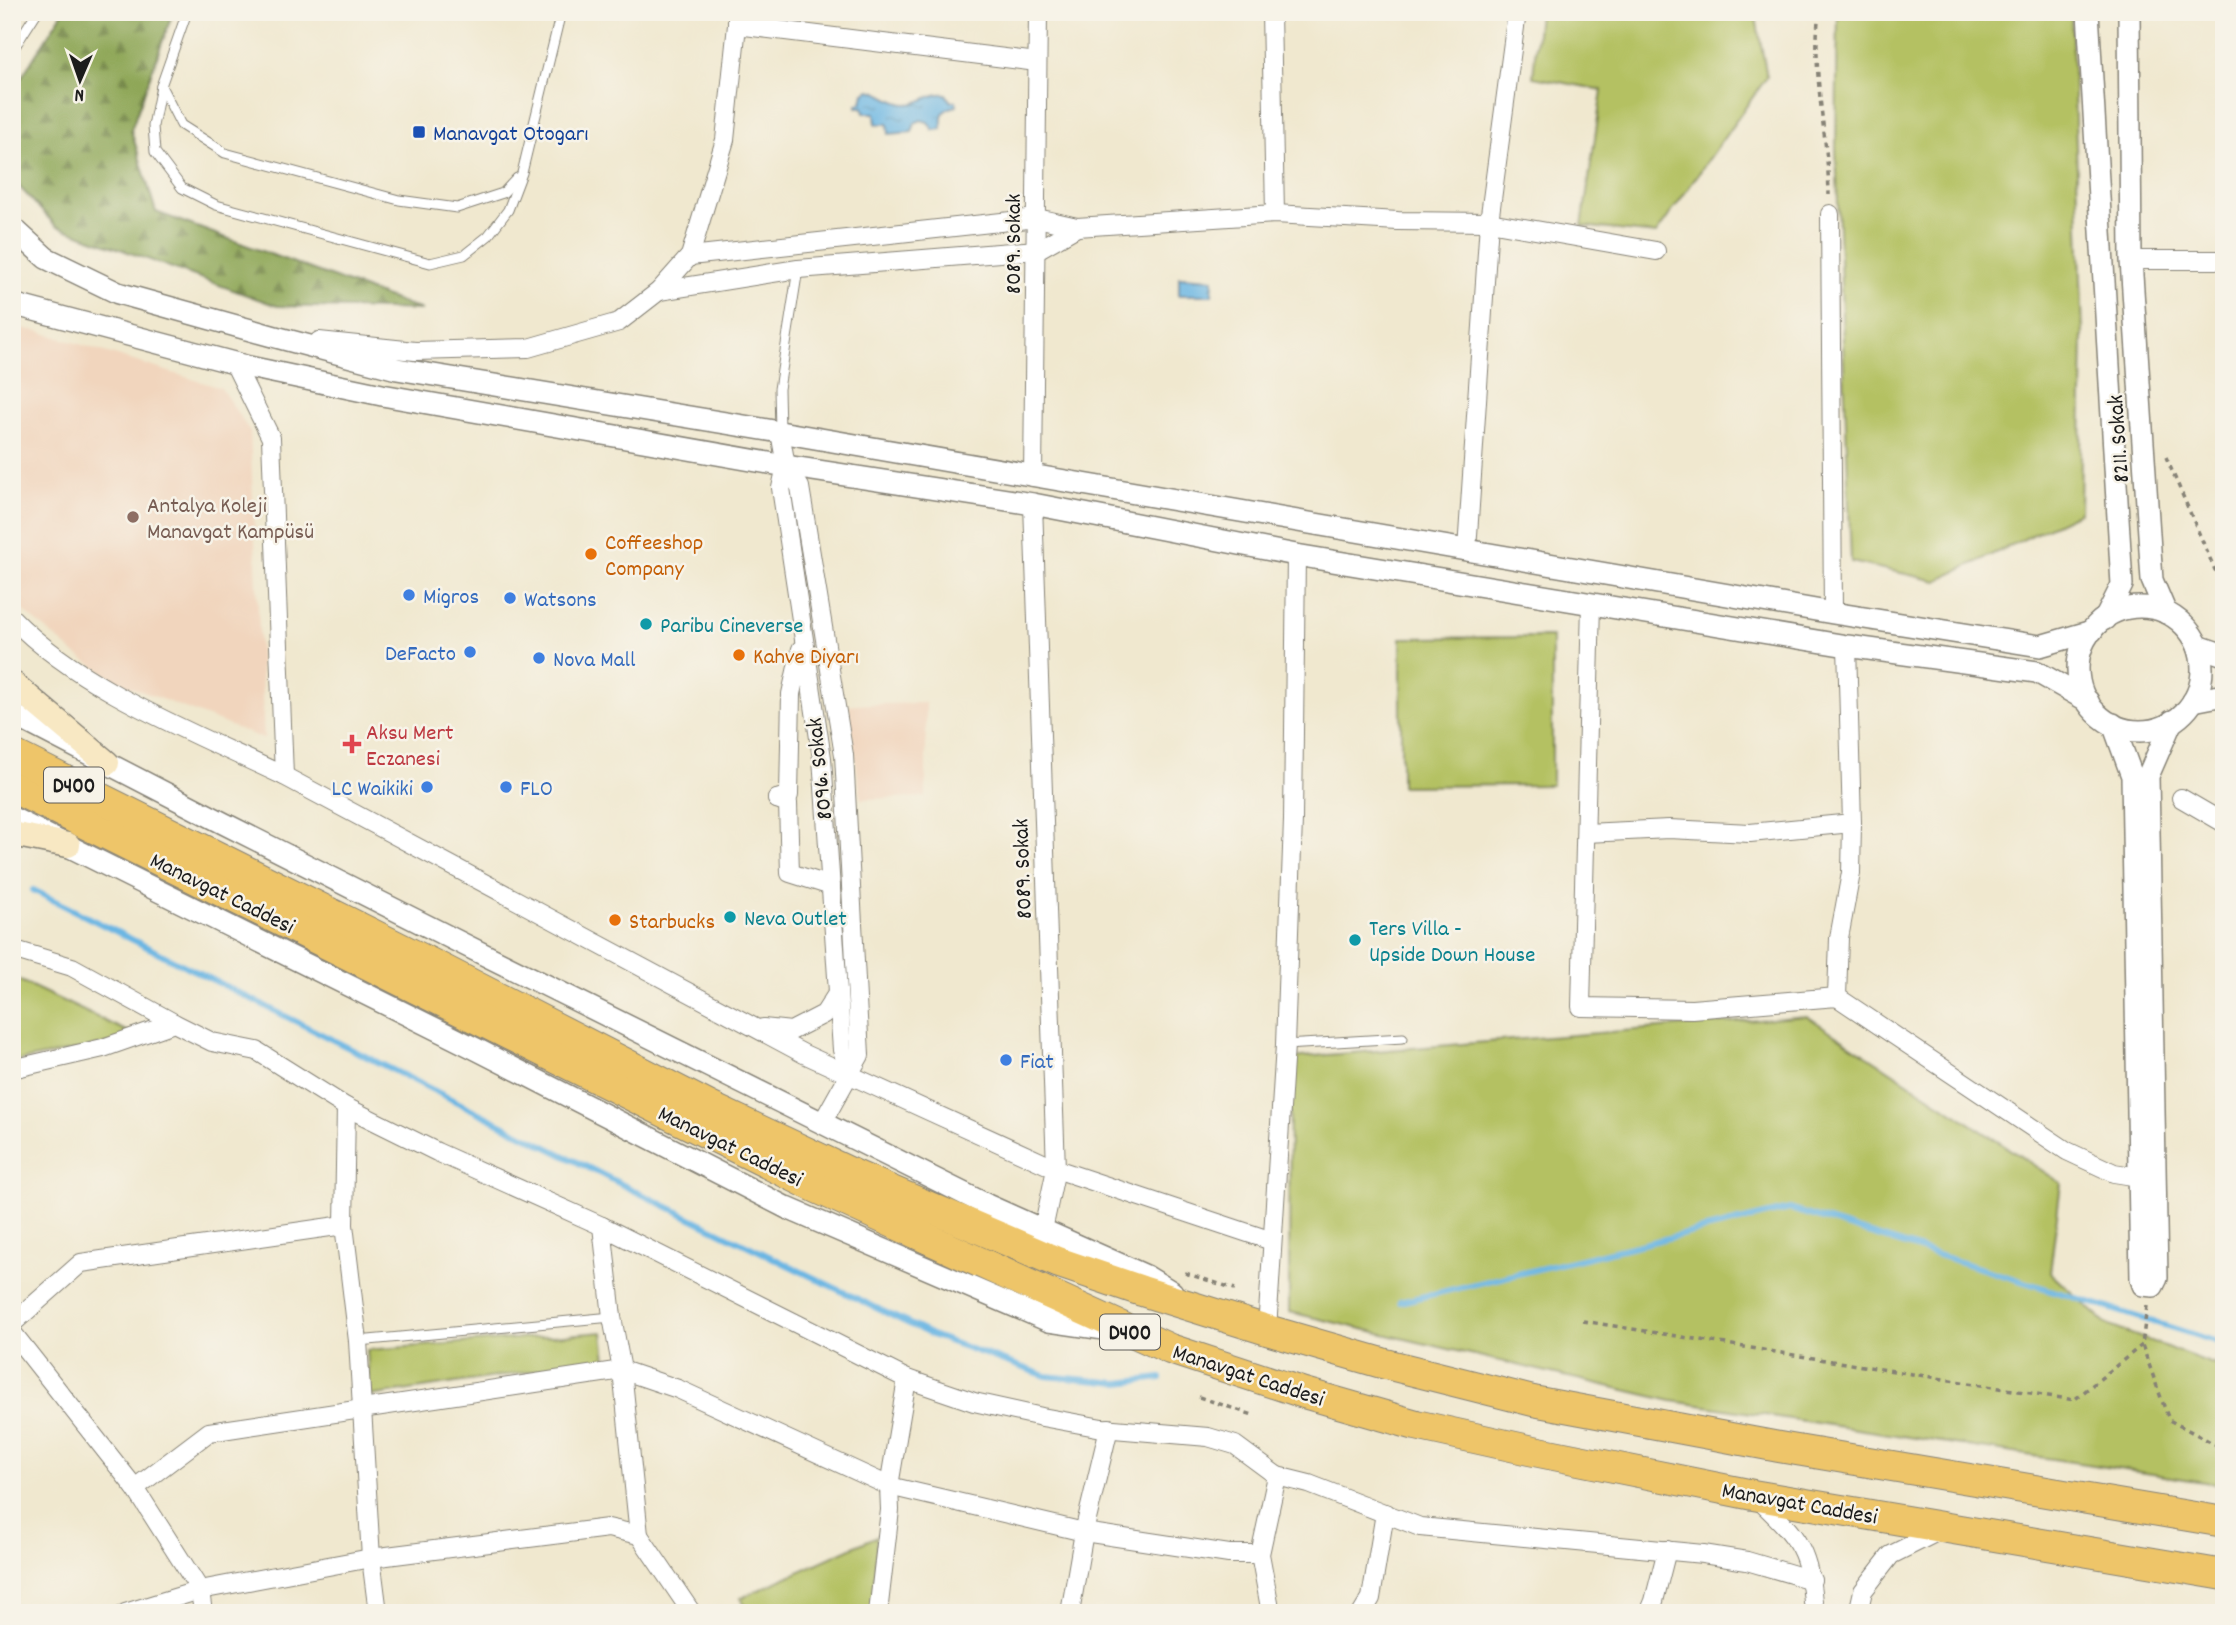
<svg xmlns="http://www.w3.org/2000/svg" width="2236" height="1625" viewBox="0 0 2236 1625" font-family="Dekko,sans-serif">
<defs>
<pattern id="forest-firs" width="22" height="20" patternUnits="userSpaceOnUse" patternTransform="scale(1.75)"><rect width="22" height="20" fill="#8fa758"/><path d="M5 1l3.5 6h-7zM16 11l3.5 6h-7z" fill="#748748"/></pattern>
<pattern id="water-ripples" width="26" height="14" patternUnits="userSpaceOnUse" patternTransform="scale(1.75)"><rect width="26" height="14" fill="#6ab6e3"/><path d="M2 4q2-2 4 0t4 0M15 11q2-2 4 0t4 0" fill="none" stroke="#5693b7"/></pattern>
</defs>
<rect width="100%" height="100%" fill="#f7f3e8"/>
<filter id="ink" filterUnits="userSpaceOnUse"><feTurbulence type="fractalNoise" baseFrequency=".0143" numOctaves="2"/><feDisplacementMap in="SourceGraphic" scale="14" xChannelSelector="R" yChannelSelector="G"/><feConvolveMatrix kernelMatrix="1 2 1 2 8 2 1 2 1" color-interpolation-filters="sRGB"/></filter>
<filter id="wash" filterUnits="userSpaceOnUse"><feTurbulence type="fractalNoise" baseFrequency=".00686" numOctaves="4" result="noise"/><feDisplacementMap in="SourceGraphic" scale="28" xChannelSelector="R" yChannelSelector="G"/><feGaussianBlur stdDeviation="1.57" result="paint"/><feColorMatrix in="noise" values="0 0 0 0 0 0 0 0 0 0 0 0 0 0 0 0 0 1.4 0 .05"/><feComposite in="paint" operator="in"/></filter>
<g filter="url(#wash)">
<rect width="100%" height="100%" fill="#f0e8cf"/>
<!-- built -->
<g fill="#f1d5bd">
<path d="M12 326 37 331 221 388 250 432 264 739 118 682 74 653 12 601Z"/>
<path d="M926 703V797L861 799 848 705Z"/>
</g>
<!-- green -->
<g fill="#b4c162" stroke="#686e3f" stroke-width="2">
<path d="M1539 12H1755L1767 77 1656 234 1582 226 1602 90 1533 77Z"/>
<path d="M1838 12H2071L2083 334 2080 512 1937 581 1851 562 1836 148Z"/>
<path d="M1552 637V785L1401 786V638Z"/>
<path d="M12 977 141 1038 12 1062Z"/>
<path d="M1807 1016 2061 1183 2050 1273 2109 1326 2224 1368V1485L1672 1401 1289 1312 1290 1058Z"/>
<path d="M603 1332 606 1360 370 1396 367 1350Z"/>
<path d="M877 1536 872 1613H750L741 1598Z"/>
</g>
<!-- forest -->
<path fill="url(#forest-firs)" stroke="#56623a" stroke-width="2" d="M63 12H173L131 130 156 212 422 310 277 306 56 226 12 179V92Z"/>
<!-- water -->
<g fill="url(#water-ripples)" stroke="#436980" stroke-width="2">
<path d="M870 90C883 92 893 104 907 104 921 104 932 92 946 94L950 101H956L957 106C941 109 941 115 942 129L933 130 928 122 921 120 915 123 912 132 889 134 888 124H876L875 113H864L863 107H857V104L862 103 864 93Z"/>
<path d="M1179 277 1213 279 1212 295H1179Z"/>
</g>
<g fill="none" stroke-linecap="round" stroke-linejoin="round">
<!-- stream -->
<g stroke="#6ab6e3" stroke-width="6">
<path d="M33 890 633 1190 934 1336 1046 1376 1119 1383 1161 1378"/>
<path d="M1400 1302 1790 1209 2224 1344"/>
</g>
</g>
</g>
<g filter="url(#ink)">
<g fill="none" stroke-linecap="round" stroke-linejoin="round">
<!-- service casing -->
<g stroke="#868276" stroke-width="11">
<g id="service">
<path d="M187 12 161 86 153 126 155 152 182 188 216 205 430 263 464 255 488 236 508 210 522 173 561 12"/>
<path d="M12 51 37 12"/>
<path d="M161 86 181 125 225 153 399 200 457 208 503 193 517 178"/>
<path d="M780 430 779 389 798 269"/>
<path d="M1285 1045 1403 1038"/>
<path d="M358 1341 612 1317"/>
</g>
</g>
<!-- minor casing -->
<g stroke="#868276" stroke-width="20">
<g id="minor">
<path d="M1271 12 1275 214"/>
<path d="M737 25 1037 62"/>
<path d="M1830 214 1833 613"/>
<path d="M690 256 1037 218 1077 227 1275 214 1398 221 1489 222 1656 251"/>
<path d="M2131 260H2224"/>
<path d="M659 291 798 269 1037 250 1077 227"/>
<path d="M319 341 415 351 528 348 619 322 659 291 690 256 725 140 737 25V12"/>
<path d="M780 432 786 466 781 488 822 758 842 1050 849 1071"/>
<path d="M786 466 800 487 844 755 860 1055 822 1123"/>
<path d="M1033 477 1038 12"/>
<path d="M1033 504 1056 1169 1043 1230"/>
<path d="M1467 550 1489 222 1517 12"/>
<path d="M1591 603 1581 1007 1692 1009 1837 997 2067 1151 2114 1173 2139 1177"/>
<path d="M12 618C80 689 196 734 284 776L271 438 234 363"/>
<path d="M284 776 804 1054 1056 1169 1272 1241"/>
<path d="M2181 798 2224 823"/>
<path d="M777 799 789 795 791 694 801 649"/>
<path d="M777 799 788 803 790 873 831 886"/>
<path d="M1586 833 1669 829 1750 833 1852 823"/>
<path d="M12 949 72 967 174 1023"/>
<path d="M1837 997 1839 938 1851 873 1852 823 1847 646"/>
<path d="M763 1028 791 1031 824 1014 838 992"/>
<path d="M12 1069 103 1048 174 1023 212 1042 257 1051 346 1107 437 1152 602 1226 907 1379 974 1402 1042 1417 1102 1428 1208 1437 1235 1445 1277 1476 1260 1554 1271 1613"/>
<path d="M346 1107 344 1225 358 1341 371 1558 378 1613"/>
<path d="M602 1226 612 1317 622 1370 639 1535"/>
<path d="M12 1324 81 1263 344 1225"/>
<path d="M1267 1330 1285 1045 1293 820 1296 555"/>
<path d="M12 1332 135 1488 200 1590 203 1613"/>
<path d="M1277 1476 1309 1484 1420 1527 1703 1554 1747 1561 1812 1580"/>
<path d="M135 1488 209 1432 622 1370 678 1389 889 1486 1084 1532 1229 1554H1260"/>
<path d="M1756 1497C1801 1540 1809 1549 1814 1613"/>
<path d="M125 1613 200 1590 371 1558 608 1528 639 1535 692 1613"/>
<path d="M878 1613 890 1510 889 1486 907 1379"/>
<path d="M1070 1613 1084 1532 1109 1428"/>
<path d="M1362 1613 1371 1598 1385 1513"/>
<path d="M1649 1613 1654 1601 1667 1550"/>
<path d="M1858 1613 1863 1591 1891 1555 1943 1529"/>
</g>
</g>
<!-- tertiary casing -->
<g stroke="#868276" stroke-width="24">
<g id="tertiary">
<path d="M2088 12 2122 585 2105 619"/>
<path d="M2129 12 2131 260 2152 580 2166 613"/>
<path d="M12 227 46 258 118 293 272 336 397 369 780 432 1833 613 2040 646 2092 631"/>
<path d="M12 304 249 367 382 395 786 466 1033 504 1296 555 1847 646 2037 672 2088 701"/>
<circle cx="2140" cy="669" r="62"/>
<path d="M2198 646 2224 655"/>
<path d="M2193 701 2224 695"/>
<path d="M12 714 223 823 457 941 987 1205 1146 1276 1172 1292"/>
<path d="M2113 724 2132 776 2141 1279 2143 1285 2153 1286 2157 1278 2148 776 2172 721"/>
<path d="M12 818 476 1049 787 1208 1049 1321 1111 1330"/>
</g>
</g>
<!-- secondary casing -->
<g stroke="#868276" stroke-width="27">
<g id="secondary">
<path d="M12 683 107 763"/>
<path d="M12 834 68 845"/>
</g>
</g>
<!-- trunk casing -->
<g stroke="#868276" stroke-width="32">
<g id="trunk">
<path d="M12 754 440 968 710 1107 857 1176 1057 1262 1142 1291 1267 1330 1382 1363 1533 1401 1779 1447 2224 1522"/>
<path d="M12 787 817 1188 1170 1349 1304 1393 1416 1425 1529 1450 1753 1495 2224 1575"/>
</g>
</g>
<!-- path -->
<g stroke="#868276" stroke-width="3.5" stroke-dasharray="5 5" stroke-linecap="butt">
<path d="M1819 12C1811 73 1828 134 1829 195"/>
<path d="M2166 457 2215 570 2224 575"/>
<path d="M1185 1273 1235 1289"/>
<path d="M2147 1306 2142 1345 2169 1420 2224 1449"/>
<path d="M1583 1321 2074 1400 2142 1345"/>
<path d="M1199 1397 1253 1415"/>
</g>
<!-- service -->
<use href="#service" stroke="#fff" stroke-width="9"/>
<!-- minor -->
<use href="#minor" stroke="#fff" stroke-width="18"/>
<!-- tertiary -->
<use href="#tertiary" stroke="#fff" stroke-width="21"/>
<!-- secondary -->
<use href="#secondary" stroke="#f8e8c3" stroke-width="24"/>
<!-- trunk -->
<use href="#trunk" stroke="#eec569" stroke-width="30"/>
</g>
</g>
<!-- markers -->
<rect fill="#1a4fb4" stroke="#f7f3e8" stroke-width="2.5" x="412" y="125" width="14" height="14" rx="3.5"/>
<circle fill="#8d6e63" stroke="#f7f3e8" stroke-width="2.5" cx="133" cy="517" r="7"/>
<g fill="#e8710a" stroke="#f7f3e8" stroke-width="2.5">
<circle cx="591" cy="554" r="7"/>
<circle cx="739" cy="655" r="7"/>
<circle cx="615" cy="920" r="7"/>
</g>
<g fill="#3f7fe0" stroke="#f7f3e8" stroke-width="2.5">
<circle cx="409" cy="595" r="7"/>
<circle cx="510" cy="598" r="7"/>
<circle cx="470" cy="652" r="7"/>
<circle cx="539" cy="658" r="7"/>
<circle cx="427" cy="787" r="7"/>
<circle cx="506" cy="787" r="7"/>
<circle cx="1006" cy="1060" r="7"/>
</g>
<g fill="#0f9aa8" stroke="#f7f3e8" stroke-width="2.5">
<circle cx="646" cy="624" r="7"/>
<circle cx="730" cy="917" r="7"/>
<circle cx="1355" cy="940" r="7"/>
</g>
<path fill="#e0444e" stroke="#f7f3e8" stroke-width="2.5" d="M348.5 733.5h7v7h7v7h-7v7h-7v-7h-7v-7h7z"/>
<g text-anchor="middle" stroke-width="5" stroke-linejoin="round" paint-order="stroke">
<!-- shield labels -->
<g fill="#f7f3e8" stroke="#5e5c59" stroke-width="2">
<rect x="44" y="767.5" width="60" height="35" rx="5"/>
<rect x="1100" y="1314.5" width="60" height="35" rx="5"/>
</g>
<g font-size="21" font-weight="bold" fill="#1c1c1c">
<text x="74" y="792">D400</text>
<text x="1130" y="1339">D400</text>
</g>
<!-- transit labels -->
<g font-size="23" fill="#164399" stroke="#f7f3e8" text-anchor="start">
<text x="433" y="140">Manavgat Otogarı</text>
</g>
<!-- street labels -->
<g font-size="23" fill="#1c1c1c" stroke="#f7f3e8">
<text transform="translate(1012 244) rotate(-90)" y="8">8089. Sokak</text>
<text transform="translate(2117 439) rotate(-94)" y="8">8211. Sokak</text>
<text transform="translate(818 769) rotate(-96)" y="8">8096. Sokak</text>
<text transform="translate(1021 869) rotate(-92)" y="8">8089. Sokak</text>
<text transform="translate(223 892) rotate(26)" y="8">Manavgat Caddesi</text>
<text transform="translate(731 1145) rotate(26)" y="8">Manavgat Caddesi</text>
<text transform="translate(1249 1374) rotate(18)" y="8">Manavgat Caddesi</text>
<text transform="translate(1800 1502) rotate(10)" y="8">Manavgat Caddesi</text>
</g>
<!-- education labels -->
<g font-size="23" fill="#785e54" stroke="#f7f3e8" text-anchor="start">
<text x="147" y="512">Antalya Koleji<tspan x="147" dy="26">Manavgat Kampüsü</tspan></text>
</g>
<!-- food labels -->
<g font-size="23" fill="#c56008" stroke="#f7f3e8" text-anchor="start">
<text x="605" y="549">Coffeeshop<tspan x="605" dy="26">Company</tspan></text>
<text x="753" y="663">Kahve Diyarı</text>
<text x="629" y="928">Starbucks</text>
</g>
<!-- shop labels -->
<g font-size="23" fill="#366cbe" stroke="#f7f3e8" text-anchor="start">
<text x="423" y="603">Migros</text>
<text x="524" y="606">Watsons</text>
<text x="456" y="660" text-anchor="end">DeFacto</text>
<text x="553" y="666">Nova Mall</text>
<text x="413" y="795" text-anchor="end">LC Waikiki</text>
<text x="520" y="795">FLO</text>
<text x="1020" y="1068">Fiat</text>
</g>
<!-- culture labels -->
<g font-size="23" fill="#0d838f" stroke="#f7f3e8" text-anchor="start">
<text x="660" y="632">Paribu Cineverse</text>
<text x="744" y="925">Neva Outlet</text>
<text x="1369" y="935">Ters Villa -<tspan x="1369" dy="26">Upside Down House</tspan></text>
</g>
<!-- health labels -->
<g font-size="23" fill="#be3a42" stroke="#f7f3e8" text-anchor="start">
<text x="366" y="739">Aksu Mert<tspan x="366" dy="26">Eczanesi</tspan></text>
</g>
</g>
<!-- margin -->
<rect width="2236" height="1625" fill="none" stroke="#f7f3e8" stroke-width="42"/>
<!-- north arrow -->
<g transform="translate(80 80) rotate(182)" stroke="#f7f3e8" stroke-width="5" paint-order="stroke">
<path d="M0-5L12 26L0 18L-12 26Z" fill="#1c1c1c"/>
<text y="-10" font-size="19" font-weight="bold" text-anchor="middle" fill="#1c1c1c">N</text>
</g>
</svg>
